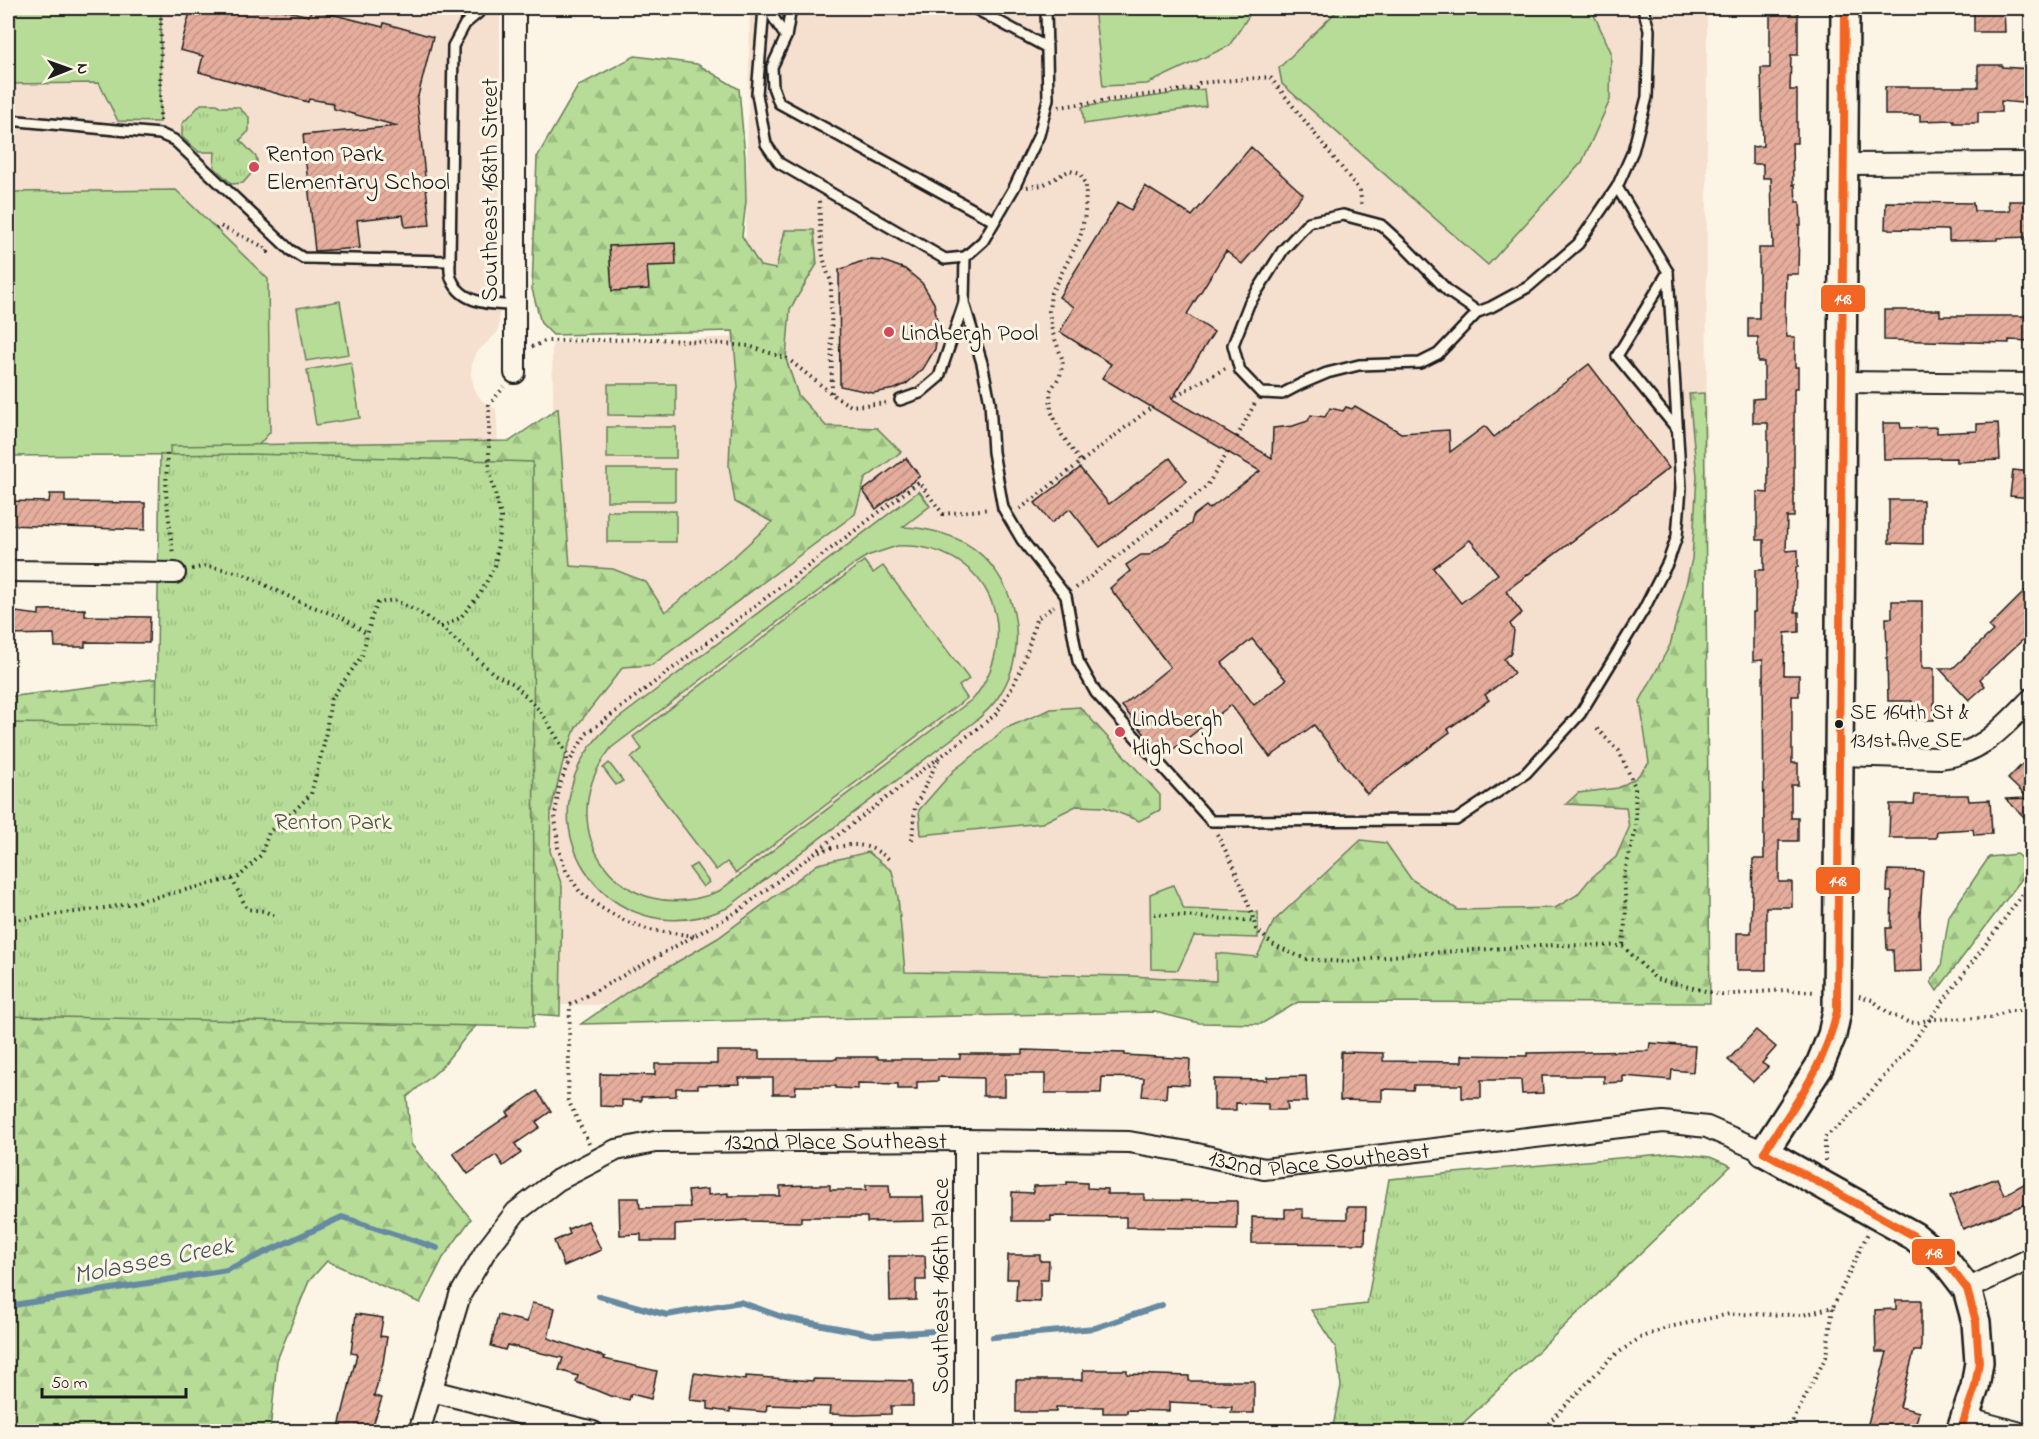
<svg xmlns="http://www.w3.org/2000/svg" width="2039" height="1439" viewBox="0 0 2039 1439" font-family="'Indie Flower',sans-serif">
<defs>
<pattern id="forest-firs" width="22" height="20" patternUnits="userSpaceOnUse" patternTransform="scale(1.5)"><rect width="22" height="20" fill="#b6dc97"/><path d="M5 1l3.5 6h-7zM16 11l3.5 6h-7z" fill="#9cbc82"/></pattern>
<pattern id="park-tufts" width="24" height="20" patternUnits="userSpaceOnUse" patternTransform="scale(1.5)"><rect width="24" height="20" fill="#b6dc97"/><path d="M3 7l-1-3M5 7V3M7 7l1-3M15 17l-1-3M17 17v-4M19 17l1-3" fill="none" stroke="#9cbc82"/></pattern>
<pattern id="building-hatch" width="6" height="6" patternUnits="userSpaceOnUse" patternTransform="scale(1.5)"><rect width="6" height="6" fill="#e5ad9c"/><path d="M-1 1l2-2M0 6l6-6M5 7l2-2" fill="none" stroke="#c49486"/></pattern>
</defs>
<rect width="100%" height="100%" fill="#fcf5e5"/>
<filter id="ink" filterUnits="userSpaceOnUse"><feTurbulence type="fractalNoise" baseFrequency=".0167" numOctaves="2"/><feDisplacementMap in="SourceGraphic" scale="12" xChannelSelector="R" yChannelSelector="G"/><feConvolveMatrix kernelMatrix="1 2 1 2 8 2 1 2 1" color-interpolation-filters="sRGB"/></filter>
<g filter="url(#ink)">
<!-- built -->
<g fill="#f5dfcf">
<path d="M8 8H500L499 326 497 333 477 352 472 364 471 374 474 388 479 397 485 403 496 409 499 461 167 454H8Z"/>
<path d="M750 8H1707L1706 1002 534 1005 554 441 552 343 744 337Z"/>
</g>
<!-- green -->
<g fill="#b6dc97" stroke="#697c5a" stroke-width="1.5" fill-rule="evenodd">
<path d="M8 8H161L160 122 118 121 99 83 8 84Z"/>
<path d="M1094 8H1254L1229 46 1147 84 1103 86Z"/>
<path d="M1340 8H1591L1611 52 1610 100 1582 162 1488 265 1282 84 1279 68Z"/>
<path d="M1204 89 1206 106 1084 124 1082 107Z"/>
<path d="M176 190 268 279 270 432 251 454 8 456V192Z"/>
<path d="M340 301 349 354 306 361 297 308Z"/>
<path d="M351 362 360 418 316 425 307 370Z"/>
<path d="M608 384H676V416L608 415Z"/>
<rect x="607" y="427" width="69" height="31"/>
<rect x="607" y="469" width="68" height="32"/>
<path d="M919 491 930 506 903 527C925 528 945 532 965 543 1017 573 1032 647 999 696 992 707 983 715 973 723L727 908C604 962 510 814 611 724ZM897 546C985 542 1027 629 974 698L719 891C623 933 546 830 611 748L854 564 867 556Z"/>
<rect x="607" y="511" width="69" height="31"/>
<path d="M864 561 873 573 883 566 969 679 959 686 967 698 736 873 727 862 716 870 631 758 642 749 633 737Z"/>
<path d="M609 763 623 781 616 785 603 768Z"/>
<path d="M696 864 709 882 703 887 689 868Z"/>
<path d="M1173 885 1184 909 1258 912V938L1194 936 1178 970 1151 969 1150 894Z"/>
</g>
<!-- forest -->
<g fill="url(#forest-firs)" stroke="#697c5a" stroke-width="1.5">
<path d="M635 56 697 64 739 89 745 157 746 201 742 236 760 266 776 269 785 230H814L817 264 790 309 786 359 798 395 826 426 877 428 901 452 865 479 855 514 652 665 623 667 576 727 563 762 551 810 550 851 562 886 560 1016 491 1011 468 1034 440 1069 407 1097 411 1144 471 1219 443 1258 420 1303 327 1261 309 1281 277 1360 270 1431H8V697L161 678 173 552 170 446 510 441 558 408 570 566 613 569 646 582 665 612 736 555 772 522 735 502 729 466 731 416 738 387 733 331 553 335 541 323 532 289 537 157 578 86Z"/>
<path d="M1704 393 1710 1003 1298 1002 1261 1024 1199 1023 1155 1012 581 1024 636 986 718 938 818 864 868 852 892 871 898 897 905 972 1132 976 1216 981V953L1257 957 1274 921 1361 840 1386 843 1411 879 1458 910 1555 908 1577 895 1590 879 1616 857 1629 828 1626 807 1566 804 1578 793 1618 788 1636 778 1649 763 1640 701 1670 645 1684 593 1692 559 1697 476 1689 394Z"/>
<path d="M1080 707 1160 795V810L1139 821 1104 807 1076 806 1042 823 921 835 919 810 954 770 985 747 1004 729 1051 709Z"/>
<path d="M2017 854 2030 868 1937 991 1931 982 1941 966 1949 916 1989 857Z"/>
</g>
<!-- park -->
<g fill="url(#park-tufts)" stroke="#697c5a" stroke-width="1.5">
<path d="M201 104H217L221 107H238L249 117V131L240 140 257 158V167L243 183 232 184 214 167 215 152H199L182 137V124Z"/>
<path d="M251 454 533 462 534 1027 8 1016V723L156 725 160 455Z"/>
<path d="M1673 1153 1710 1157 1731 1166 1455 1431H1332L1341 1386 1336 1348 1311 1310 1367 1304 1389 1179Z"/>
</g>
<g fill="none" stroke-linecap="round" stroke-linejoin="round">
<!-- stream -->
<g stroke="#668aa1" stroke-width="6">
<path d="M599 1296 667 1315 740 1302 785 1318 875 1335 934 1331"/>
<path d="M8 1306 227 1270 342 1217 437 1248"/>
<path d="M993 1337 1095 1328 1162 1305"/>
</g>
</g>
<!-- building -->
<g fill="url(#building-hatch)" stroke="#1c1c1c" stroke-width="1.5" fill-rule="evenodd">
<path d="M191 8H275L309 16 311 9 383 27 384 23 433 37 417 100 430 225 405 227 403 215 357 220 360 248 315 251 303 135 398 126 334 109 333 103 309 99 308 102 199 72 203 56 180 50Z"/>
<path d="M1770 8H1798V55H1791L1790 90H1797V143H1792L1793 185 1795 184 1796 202H1800L1801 225H1799L1798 274H1786L1785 315 1787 337H1795V367H1798V388H1794V517H1787L1786 551 1798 550V567H1796L1795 612H1799V632L1785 633 1784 675H1799V696H1792V763H1798V785H1791V818H1798V841H1779V882H1792V907H1766V970H1737V933H1751L1753 859H1764L1763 660 1753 661V612H1755V570H1764V540H1757V492L1768 493V423H1753V399L1764 398V362H1758V337H1748V318H1759V248H1773L1771 178H1763V164H1752V147L1763 146 1761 68H1770Z"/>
<path d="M1974 8H2004L2005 32H1974Z"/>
<path d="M1978 65H2002V67L2031 69V104L2001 101V112H1978V123H1954V120L1920 121V115H1885V87H1978Z"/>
<path d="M1251 147 1303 194 1242 264 1226 251 1187 314 1214 332 1172 399 1272 458 1273 428 1293 426 1308 421 1311 415 1325 417 1330 408 1343 411 1346 407 1352 409 1355 406 1401 433 1449 430 1450 452 1485 426 1494 437 1589 364 1669 468 1506 591 1522 613 1510 624 1514 631 1511 653 1504 659 1514 673 1485 695 1489 700 1448 729 1450 732 1367 794 1314 725 1270 757 1231 705 1163 757 1122 706 1170 667 1110 588 1130 571 1126 565 1141 555H1149L1191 524 1193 516 1206 506 1209 509 1260 471 1102 378 1111 364 1060 332 1074 307 1059 297 1118 202 1131 210 1145 186 1192 216ZM1470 540 1498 574 1461 603 1433 568ZM1252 639 1286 680 1254 705 1222 663Z"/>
<path d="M2009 201H2031V237L1997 238V240L1949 241V230L1885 229 1886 202 1973 203 1974 211H2010Z"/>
<path d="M675 243 676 265 647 266 649 289 612 291 609 246Z"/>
<path d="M871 260 883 261 905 269 922 283 934 303 938 326 935 349 923 369 906 384 895 389 873 393 840 386 839 270 860 262Z"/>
<path d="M1884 310H1940V316H2031V341L2009 340V343L1884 340Z"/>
<path d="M1883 423H1900L1901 428 1937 427V433L1977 431V424L1998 423 2000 460 1957 462V458L1884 459Z"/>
<path d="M906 458 920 476 876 509 863 491Z"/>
<path d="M1170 458 1187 481 1100 547 1070 509 1051 523 1035 503 1080 468 1109 504Z"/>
<path d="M2013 470 2031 472V498L2010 496Z"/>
<path d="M50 494H65V502L145 503V530L8 525V501L49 502Z"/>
<path d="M1889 500H1923V544L1889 543Z"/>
<path d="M2031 585V623L2023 631 2028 635 1980 679 1985 686 1969 700 1939 668H1953L1993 631 1989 627Z"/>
<path d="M1892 601H1922V668H1934V720H1911L1912 701H1888L1886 618H1892Z"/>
<path d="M85 609V616L150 617 149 643 85 642V647H55L54 634 8 635V611L39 615V610Z"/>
<path d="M2031 755V809L2024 817 2006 799 2028 798 2008 779Z"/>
<path d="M1915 795H1968L1969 801 1990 800 1992 834 1974 835 1973 829 1937 831 1936 838H1889L1890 804H1914Z"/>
<path d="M1888 870 1923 871 1920 915 1922 971 1894 972 1893 950H1887L1886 928H1891L1892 892H1887Z"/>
<path d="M1756 1030 1776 1047 1762 1063 1768 1067 1753 1082 1728 1060Z"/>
<path d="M1650 1043 1695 1046 1693 1072 1672 1070 1671 1080 1623 1076V1082L1604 1083V1076H1542L1543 1093 1522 1094 1521 1080H1481V1098H1462V1085H1414L1413 1090 1382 1089V1101L1340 1100 1341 1052 1383 1053V1061L1462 1062V1055L1527 1056V1053L1649 1051Z"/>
<path d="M1023 1050 1125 1053V1055L1190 1059 1189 1085 1167 1084 1166 1098 1142 1096 1144 1078 1102 1077 1101 1093H1045V1074H1005V1096H983V1078L938 1077V1081L917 1082V1089H898V1084L858 1083V1089L836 1088V1086H796L795 1094H773V1078H739L740 1084 698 1085V1088H676V1096L641 1097V1101L622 1100V1107L600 1106V1074L655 1075V1064H717V1051H759V1059H837V1057H878V1059H960V1054H1023Z"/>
<path d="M1306 1076 1307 1102H1287L1288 1110H1268V1104L1236 1103V1110H1214V1079L1267 1080V1077Z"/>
<path d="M537 1091 551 1111 536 1122 540 1127 515 1144 521 1153 503 1166 496 1155 468 1174 453 1153 509 1115 507 1112Z"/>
<path d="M1997 1178 2004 1195 2031 1180V1202L1963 1229 1950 1196Z"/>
<path d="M1067 1182 1087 1183V1188L1107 1189V1194H1144V1200L1237 1201V1229L1126 1227V1217L1051 1216V1221H1012V1192L1033 1193V1186L1067 1185Z"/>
<path d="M810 1185H830V1190H866V1185H889L890 1197H923L924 1221 867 1222V1217H801V1222L747 1221V1220L675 1225V1241H641V1234L620 1235 619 1198H639L640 1208 690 1207 688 1191 708 1189V1195L728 1193V1196H780V1186Z"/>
<path d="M1347 1207H1366L1365 1244 1252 1243V1217L1285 1218V1209H1303V1218L1347 1219Z"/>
<path d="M588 1221 601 1250 564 1266 554 1241 570 1234 568 1229Z"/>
<path d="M1008 1255H1040V1261H1049L1048 1280H1040V1302L1016 1301 1017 1279H1007Z"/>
<path d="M889 1256H925L926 1280H916V1300L890 1301Z"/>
<path d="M1896 1300H1921V1351H1914L1900 1407 1919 1412 1914 1431H1866L1887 1352H1876L1875 1310 1896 1309Z"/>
<path d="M532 1303 555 1308 548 1338 605 1357 604 1359 657 1371 651 1399 631 1394 629 1400 610 1396 576 1382 578 1376 559 1370 563 1358 507 1345 505 1350 491 1346 498 1315 527 1322Z"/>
<path d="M356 1314 383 1318 380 1336 387 1337 383 1363 374 1396 382 1398 371 1431H338L357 1354 351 1353Z"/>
<path d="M1083 1370H1127V1374L1189 1376V1381H1254V1413H1231L1232 1407 1212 1406V1404L1169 1402V1411L1127 1410V1413H1103V1407H1056V1412H1016V1380H1083Z"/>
<path d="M694 1373 746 1380V1376L813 1381V1379L913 1381V1406H891V1414L855 1415 829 1414 830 1407 767 1405 766 1412 730 1409V1412L708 1409V1402L690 1400Z"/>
</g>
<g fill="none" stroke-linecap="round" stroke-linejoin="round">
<!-- lane casing -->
<g stroke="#1c1c1c" stroke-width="14">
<g id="lane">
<path d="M484 8 465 24 453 46 450 261C450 267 449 275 452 280 462 304 493 305 515 305"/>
<path d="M764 8 757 94 766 144 779 163 945 259 965 257 983 241 1014 188 1039 135 1048 99 1046 8"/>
<path d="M771 8 773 17 786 37"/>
<path d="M791 8 786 37 772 67 773 87 779 103 994 221"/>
<path d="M974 8 1046 47"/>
<path d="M8 120 160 134 174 140 290 250 303 258 450 261"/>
<path d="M965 257 964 303 982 363 990 402 993 452 1003 508 1022 540 1066 596 1078 661 1096 693 1211 821 1456 820 1526 773 1580 714 1644 609 1668 562 1677 536 1681 488 1668 272 1617 187"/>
<path d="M1668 272 1617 356 1677 429"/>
<path d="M1478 312 1449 292 1404 246 1381 225 1343 215 1309 222 1283 250 1249 304 1233 345 1240 371 1261 393 1282 394 1301 384 1327 373 1359 365 1420 363 1438 354 1478 312 1491 307 1528 287 1578 244 1617 187 1633 151 1647 97 1649 30 1643 8"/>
<path d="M900 400 920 393 939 377 964 303"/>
</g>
</g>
<!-- street casing -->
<g stroke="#1c1c1c" stroke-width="24">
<g id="street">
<path d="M515 8V373"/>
<path d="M1844 164 2032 163"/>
<path d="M1843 382 2032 384"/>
<path d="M8 571 175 573"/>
<path d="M1840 755 1940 758C1982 754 2004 726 2032 698"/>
<path d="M1967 1289 2032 1258"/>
<path d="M432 1391 593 1432"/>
<path d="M1965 1418 2017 1432"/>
<path id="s1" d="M419 1432 460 1295 485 1252 516 1212 558 1180 616 1150 655 1142 965 1140 1129 1142 1188 1152 1264 1169 1663 1122 1707 1127 1764 1152"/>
<path d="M965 1432V1140"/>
</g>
</g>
<!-- secondary casing -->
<g stroke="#1c1c1c" stroke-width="32">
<path id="secondary" d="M1845 8 1837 1011 1832 1035 1819 1067 1764 1152 1914 1236 1947 1263 1967 1289 1976 1322 1979 1362 1975 1387 1960 1432"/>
</g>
<!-- path -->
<g stroke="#1c1c1c" stroke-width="4" stroke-dasharray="1.5 4.5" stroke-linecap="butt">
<path d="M1059 107 1196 88 1199 83 1270 77 1360 191 1362 207"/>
<path d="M160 121 161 8"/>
<path d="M1027 187 1043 185 1070 170 1080 173 1086 186 1085 215 1080 238 1051 293 1049 311 1052 331 1063 361 1060 376 1050 391 1051 411 1062 435 1080 461"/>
<path d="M819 201C821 229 819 256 831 281L832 393"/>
<path d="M216 229 220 226 264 247 268 252 270 247"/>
<path d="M532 347 545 341 658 339 749 346 788 359 837 398 851 406 889 403"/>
<path d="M1171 398 1226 368"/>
<path d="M1237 437 1255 403"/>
<path d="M167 454 166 493 173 555"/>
<path d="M1020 509 1152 407"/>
<path d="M192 569 207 566 241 573 300 602 343 618 367 634"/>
<path d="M1076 588 1207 486 1228 452"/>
<path d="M441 627 460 618 480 594 495 566 501 517 489 469V405L504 387"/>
<path d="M1597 729 1619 751 1635 787 1636 829 1624 875 1626 912 1623 946"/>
<path d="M568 764 586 734 919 482 943 514 990 509"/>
<path d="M1217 834 1234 867 1251 911 1256 929 1272 944 1305 959 1345 962 1409 954 1555 945 1623 946 1656 979 1722 995 1785 990 1815 992"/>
<path d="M912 840 915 807 938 760"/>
<path d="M819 851C849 844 864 839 890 860"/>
<path d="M232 879 247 909 264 911 277 917"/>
<path d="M1154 914 1254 921"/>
<path d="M8 921 119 906 239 877 261 855 269 832 292 813 311 794 324 744 331 699 362 656 372 616 378 603 394 600 417 611 441 627 494 674 514 684 542 713 567 754V765L559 788 555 815 558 847 566 871 580 892 600 907 625 921 650 930 695 936"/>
<path d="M1859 996 1872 1000 1890 1014 1908 1022 1916 1023 1931 1019 1990 1018 2008 1011H2032"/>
<path d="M589 1144 568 1100 570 1005 737 912 995 715C1016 686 1028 654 1036 619L1054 606"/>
<path d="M1825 1161V1137L1846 1120 1907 1050 2032 882"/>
<path d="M1540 1432 1612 1357 1640 1338 1669 1327 1730 1314 1803 1315 1833 1307 1868 1233"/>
<path d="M1787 1432 1826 1357 1833 1307"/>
</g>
<!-- lane -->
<use href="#lane" stroke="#fcf5e5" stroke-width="9"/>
<!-- street -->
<use href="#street" stroke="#fcf5e5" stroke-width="20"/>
<!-- secondary -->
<use href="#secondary" stroke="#fcf5e5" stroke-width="27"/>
<!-- bus-1 casing -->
<g stroke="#fcf5e5" stroke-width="12">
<g id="bus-1">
<path d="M1764 1152C1794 1105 1825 1067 1837 1011L1845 8"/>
<path d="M1764 1152 1914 1236 1947 1263 1967 1289 1976 1322 1979 1362 1975 1387 1960 1432"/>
</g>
</g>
<!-- bus-1 -->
<use href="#bus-1" stroke="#f26522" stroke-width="8"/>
</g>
</g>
<!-- markers -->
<g fill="#d1495b" stroke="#fcf5e5" stroke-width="2">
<circle cx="254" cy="167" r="6"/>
<circle cx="889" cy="332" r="6"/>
<circle cx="1120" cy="732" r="6"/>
</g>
<circle fill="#1c1c1c" stroke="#fcf5e5" stroke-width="2" cx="1839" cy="724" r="5"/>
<g text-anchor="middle" stroke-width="6" stroke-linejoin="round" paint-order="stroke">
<!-- bus labels -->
<g font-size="22" fill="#1c1c1c" stroke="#fcf5e5" text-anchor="start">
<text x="1850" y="719">SE 164th St &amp;<tspan x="1850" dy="28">131st Ave SE</tspan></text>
</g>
<!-- poi labels -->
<g font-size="24" fill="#1c1c1c" stroke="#fcf5e5" text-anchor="start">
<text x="266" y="161">Renton Park<tspan x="266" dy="28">Elementary School</tspan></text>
<text x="901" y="340">Lindbergh Pool</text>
<text x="1132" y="726">Lindbergh<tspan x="1132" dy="28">High School</tspan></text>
</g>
<!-- street labels -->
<g font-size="24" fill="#1c1c1c" stroke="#fcf5e5">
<text transform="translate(489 190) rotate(-90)" y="8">Southeast 168th Street</text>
<text dy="8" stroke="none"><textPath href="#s1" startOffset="582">132nd Place Southeast</textPath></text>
<text dy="8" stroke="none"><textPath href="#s1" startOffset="1068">132nd Place Southeast</textPath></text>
<text transform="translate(940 1286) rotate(-90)" y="8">Southeast 166th Place</text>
</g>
<!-- park labels -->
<g font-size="24" fill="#4a5641" stroke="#fcf5e5">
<text x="333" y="829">Renton Park</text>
</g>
<!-- water labels -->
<g font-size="26" font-style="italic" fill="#41535e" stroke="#fcf5e5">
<text transform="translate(153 1259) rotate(-11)" y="9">Molasses Creek</text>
</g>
</g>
<g stroke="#fcf5e5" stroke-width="2">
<rect x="1820" y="284" width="46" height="29" rx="6" fill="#f26522"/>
<rect x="1815" y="866" width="46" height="29" rx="6" fill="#f26522"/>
<rect x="1911" y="1238" width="45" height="28" rx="6" fill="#f26522"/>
</g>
<g font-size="16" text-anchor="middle" font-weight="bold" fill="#fff">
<text x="1843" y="304">148</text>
<text x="1838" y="886">148</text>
<text x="1934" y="1258">148</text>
</g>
<!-- margin -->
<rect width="2039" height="1439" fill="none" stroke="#fcf5e5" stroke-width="30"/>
<rect x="15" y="15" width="2009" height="1409" fill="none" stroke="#1c1c1c" stroke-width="2" filter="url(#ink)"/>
<!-- north arrow -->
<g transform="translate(69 69) rotate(89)" stroke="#fcf5e5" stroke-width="4.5" paint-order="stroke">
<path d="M0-4.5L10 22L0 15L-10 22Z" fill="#1c1c1c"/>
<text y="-9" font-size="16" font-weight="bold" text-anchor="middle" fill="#1c1c1c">N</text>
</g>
<!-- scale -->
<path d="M42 1388v9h144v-9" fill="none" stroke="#1c1c1c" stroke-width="3"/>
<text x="51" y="1388" font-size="18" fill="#1c1c1c" stroke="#fcf5e5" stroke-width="4.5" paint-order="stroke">50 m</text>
</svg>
